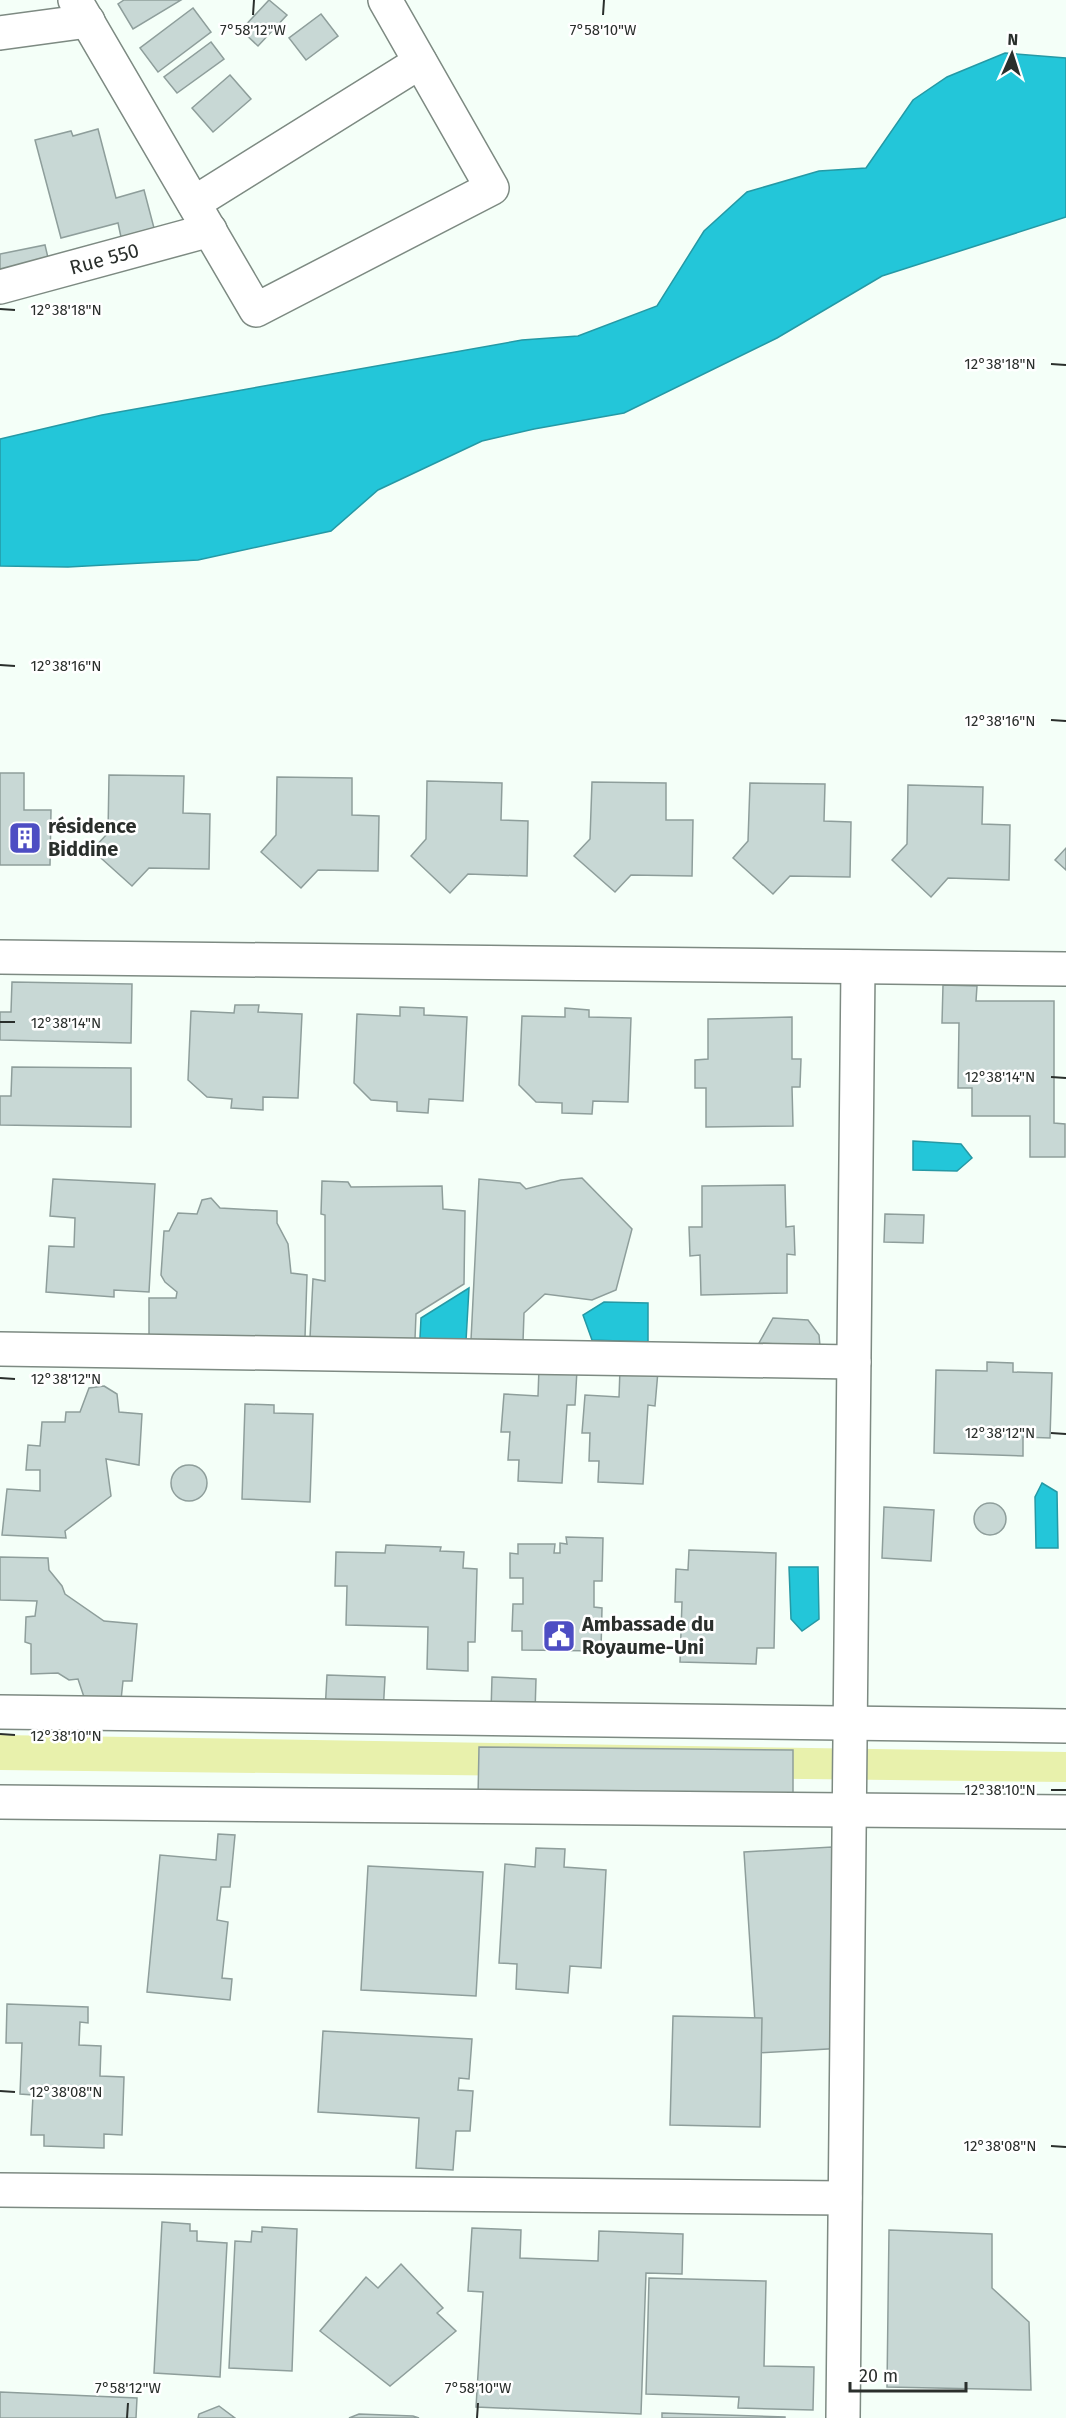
<svg xmlns="http://www.w3.org/2000/svg" width="1066" height="2418" viewBox="0 0 1066 2418" font-family="'Fira Sans',sans-serif">
<rect width="100%" height="100%" fill="#f4fff8"/>
<!-- green -->
<path fill="#e8f1ac" d="M0 1735 1066 1752V1782L0 1770Z"/>
<!-- water -->
<g fill="#23c6d9" stroke="#2599a5" stroke-width="1.5">
<path d="M1005 53 1066 58V217L882 276 777 338 624 413 534 429 482 441 378 490 331 531 198 560 68 567 0 566V439L102 415 522 340 578 336 657 306 704 231 747 192 819 171 866 168 913 100 947 77Z"/>
<path d="M913 1141 961 1144 972 1158 957 1171 913 1170Z"/>
<path d="M469 1288 466 1341 420 1338 421 1318Z"/>
<path d="M604 1302 648 1303V1342L592 1340 583 1315Z"/>
<path d="M1042 1483 1057 1492 1058 1548H1036L1035 1497Z"/>
<path d="M789 1567H818L819 1619 802 1631 791 1619Z"/>
</g>
<!-- building -->
<g fill="#c8d8d5" stroke="#8e9e9b" stroke-width="1.5">
<path d="M124 0H181L133 29 118 4Z"/>
<path d="M269 0 287 15 258 46 241 30Z"/>
<path d="M193 8 211 32 158 72 140 48Z"/>
<path d="M321 14 338 36 306 60 289 38Z"/>
<path d="M211 42 224 59 177 93 164 77Z"/>
<path d="M230 75 251 99 213 132 192 108Z"/>
<path d="M98 129 116 198 144 190 154 228 121 237 118 223 61 238 35 140 71 131 73 136Z"/>
<path d="M45 245 49 262 0 273V254Z"/>
<path d="M0 773H24V810H51L50 865H0Z"/>
<path d="M109 775 184 776 183 813 210 814 209 869 149 868 132 886 92 850 108 833Z"/>
<path d="M277 777 352 778V815L379 816 378 871 318 870 301 888 261 852 276 835Z"/>
<path d="M427 781 502 783 501 820 528 821 527 876 468 874 450 893 411 856 426 839Z"/>
<path d="M592 782 666 783V820H693L692 876 631 875 615 892 574 856 590 839Z"/>
<path d="M750 783 825 784 824 821 851 822 850 877 790 876 773 894 733 858 748 841Z"/>
<path d="M908 785 983 787 982 824 1010 825 1009 880 948 878 931 897 892 860 907 844Z"/>
<path d="M1066 848V870L1055 860Z"/>
<path d="M12 982 132 984 131 1043 0 1040V1012H11Z"/>
<path d="M943 985 977 986 976 1001H1054V1123L1065 1124V1157H1030V1116H972V1088H958L959 1023H942Z"/>
<path d="M235 1005H259L258 1012 302 1014 298 1098 263 1097V1110L231 1108 232 1099 207 1097 188 1080 191 1011 234 1013Z"/>
<path d="M400 1007 424 1008V1015L467 1017 463 1101 429 1099 428 1113 397 1111V1102L371 1100 354 1083 357 1014 400 1016Z"/>
<path d="M565 1008 589 1010V1017L631 1018 628 1102 593 1101 592 1114 562 1113V1103L536 1102 519 1085 522 1016 565 1017Z"/>
<path d="M792 1017V1059H801L800 1087H792L793 1126 706 1127V1088H695V1060L708 1059V1019Z"/>
<path d="M12 1067 131 1068V1127L0 1125V1096H11Z"/>
<path d="M582 1178 632 1229 616 1290 592 1300 545 1294 524 1313 523 1342 471 1340 479 1179 520 1183 526 1189 561 1180Z"/>
<path d="M53 1179 155 1184 149 1292 114 1290V1297L46 1292 49 1246 74 1247 75 1218 50 1216Z"/>
<path d="M322 1181 348 1182 351 1187 442 1186 443 1209 465 1211 464 1284 416 1314 415 1339 310 1338 313 1279 325 1281V1215L321 1214Z"/>
<path d="M785 1185 786 1227 794 1226 795 1255 787 1254V1293L701 1295 700 1255 690 1256 689 1227H702V1186Z"/>
<path d="M211 1198 220 1208 277 1211V1223L288 1244 291 1273 307 1275 305 1337 149 1336V1298H176L177 1292 165 1282 161 1275 164 1231H169L178 1213 197 1214 202 1200Z"/>
<path d="M885 1214 924 1215 923 1243 884 1242Z"/>
<path d="M773 1318 808 1320 819 1335 820 1346 759 1343Z"/>
<path d="M987 1362 1013 1363V1372L1052 1373 1050 1438 1023 1437V1456L934 1453 936 1370 987 1371Z"/>
<path d="M539 1368 577 1370 575 1405H567L562 1483 518 1481 519 1460H508L510 1432H501L504 1394 538 1396Z"/>
<path d="M620 1369 658 1371 655 1406 648 1405 643 1484 598 1482 599 1461H589L590 1433H582L585 1395 619 1397Z"/>
<path d="M104 1386 117 1394 119 1412 142 1414 139 1465 106 1459 111 1496 65 1531 66 1538 2 1535 7 1489 40 1491V1470H26L28 1445 40 1446 42 1422H65L66 1412H80L89 1388Z"/>
<path d="M245 1404 274 1405V1413L313 1414 310 1502 242 1499Z"/>
<circle cx="189" cy="1483" r="18"/>
<circle cx="990" cy="1519" r="16"/>
<path d="M884 1507 934 1510 931 1561 882 1558Z"/>
<path d="M566 1537 603 1538 602 1581H594V1607L602 1608 601 1651 522 1650V1631H512L513 1604H523V1578H510V1553L518 1554V1544H555L554 1553H560V1543L567 1544Z"/>
<path d="M386 1545 441 1547 440 1551 464 1552 463 1568 477 1569 475 1642H468V1671L427 1669 428 1627 346 1625 347 1586H335L336 1552 385 1553Z"/>
<path d="M689 1550 776 1553 774 1648H757L756 1664 680 1662 682 1602H675L676 1569 688 1570Z"/>
<path d="M0 1557 48 1558 49 1570 62 1586 65 1594 104 1621 137 1624 132 1681H123L121 1700H85L78 1679 69 1680 58 1673 31 1674V1644L25 1642 26 1617 35 1616 37 1601 0 1600Z"/>
<path d="M327 1675 385 1677 383 1714 325 1712Z"/>
<path d="M492 1677 536 1679 535 1713 491 1712Z"/>
<path d="M479 1747 793 1750V1800L478 1797Z"/>
<path d="M218 1834 235 1835 230 1887H221L217 1920 228 1922 222 1978 232 1979 230 2000 147 1992 160 1855 216 1860Z"/>
<path d="M832 1847 845 2048 757 2053 744 1852Z"/>
<path d="M536 1848 565 1849 564 1867 606 1870 601 1968 570 1966 568 1993 516 1989 517 1964 499 1963 505 1864 535 1867Z"/>
<path d="M368 1866 483 1872 476 1996 361 1990Z"/>
<path d="M7 2004 88 2007V2023L80 2022 79 2045 101 2046 100 2076 124 2077 122 2135 104 2134V2148L44 2146V2135H31L33 2095 20 2094 22 2043H6Z"/>
<path d="M673 2016 762 2018 760 2127 670 2125Z"/>
<path d="M323 2031 472 2039 469 2079 459 2078 458 2090 473 2091 470 2131H456L453 2170 416 2168 419 2118 318 2112Z"/>
<path d="M162 2222 190 2224V2231H197V2241L227 2243 220 2377 154 2373Z"/>
<path d="M262 2227 297 2229 292 2371 229 2368 235 2241 251 2242 252 2231 262 2232Z"/>
<path d="M472 2228 521 2230 520 2258 598 2261 599 2231 683 2234 682 2274 646 2273 641 2414 476 2407 483 2292 468 2291Z"/>
<path d="M889 2230 992 2234V2288L1029 2322 1031 2390 887 2387Z"/>
<path d="M401 2264 443 2308 437 2313 456 2331 390 2386 320 2331 366 2277 378 2288Z"/>
<path d="M649 2278 766 2281 764 2366 814 2367 813 2410 738 2408 739 2397 646 2394Z"/>
<path d="M0 2392 137 2398 136 2418H0Z"/>
<path d="M219 2406 235 2418H198L199 2414Z"/>
<path d="M662 2413 785 2417V2418H662Z"/>
<path d="M359 2414 413 2416 419 2418H349Z"/>
</g>
<g fill="none" stroke-linecap="round" stroke-linejoin="round">
<!-- minor casing -->
<g stroke="#7d8a82" stroke-width="36">
<g id="minor">
<path d="M75 0 256 310 492 188 385 0"/>
<path d="M0 33 88 21"/>
<path d="M194 203 420 62"/>
<path id="s1" d="M0 287 210 230"/>
<path d="M0 957 1066 969"/>
<path d="M0 1349 854 1362"/>
<path d="M0 2190 845 2198"/>
<path d="M843 2418 858 967"/>
</g>
</g>
<!-- tertiary casing -->
<g stroke="#7d8a82" stroke-width="36">
<g id="tertiary">
<path d="M0 1712 1066 1726"/>
<path d="M0 1802 1066 1812"/>
</g>
</g>
<!-- minor -->
<use href="#minor" stroke="#fff" stroke-width="33"/>
<!-- tertiary -->
<use href="#tertiary" stroke="#fff" stroke-width="33"/>
</g>
<!-- ticks -->
<path fill="none" stroke="#2a2f2c" stroke-width="2" d="M253 15 254 0M603 15 604 0M0 309 15 310M1051 364 1066 365M0 665 15 666M1051 720 1066 721M0 1022H15M1051 1077 1066 1078M0 1378 15 1379M1051 1433 1066 1434M0 1734 15 1735M1051 1790H1066M0 2091 15 2092M1051 2146 1066 2147M127 2418 128 2403M477 2418 478 2403"/>
<!-- icons -->
<defs>
<g id="building-square" transform="scale(1.725)"><rect x="-9" y="-9" width="18" height="18" rx="4" fill="#4d4dc3" stroke="#fff"/><path d="M-4-6H4V6H1V3H-1V6H-4ZM-2.5-4.3h1.7v1.8h-1.7ZM.8-4.3h1.7v1.8H.8ZM-2.5-1h1.7V.8h-1.7ZM.8-1h1.7V.8H.8Z" fill="#fff"/></g>
<g id="civic-square" transform="scale(1.725)"><rect x="-9" y="-9" width="18" height="18" rx="4" fill="#4d4dc3" stroke="#fff"/><path d="M-.6-6.5H3V-4.5H.6V-3L4-1V1h2V6H-6V1h2V-1L-.6-3ZM-1.2 2.5V6h2.4V2.5Z" fill="#fff"/></g>
</defs>
<g fill-rule="evenodd">
<use href="#building-square" x="25" y="838"/>
<use href="#civic-square" x="559" y="1636"/>
</g>
<g text-anchor="middle" stroke-width="5" stroke-linejoin="round" paint-order="stroke">
<!-- street labels -->
<g font-size="20" fill="#2a2f2c" stroke="#fff">
<text dy="7" stroke="none"><textPath href="#s1" startOffset="108">Rue 550</textPath></text>
</g>
<!-- poi labels -->
<g font-size="20" font-weight="bold" fill="#2a2f2c" stroke="#fff" text-anchor="start">
<text x="48" y="833">résidence<tspan x="48" dy="23">Biddine</tspan></text>
<text x="582" y="1631">Ambassade du<tspan x="582" dy="23">Royaume-Uni</tspan></text>
</g>
</g>
<g font-size="15" text-anchor="middle" fill="#2a2f2c" stroke="#fff" stroke-width="5" stroke-linejoin="round" paint-order="stroke">
<text x="253" y="35">7°58'12"W</text>
<text x="603" y="35">7°58'10"W</text>
<text x="66" y="315">12°38'18"N</text>
<text x="1000" y="369">12°38'18"N</text>
<text x="66" y="671">12°38'16"N</text>
<text x="1000" y="726">12°38'16"N</text>
<text x="66" y="1028">12°38'14"N</text>
<text x="1000" y="1082">12°38'14"N</text>
<text x="66" y="1384">12°38'12"N</text>
<text x="1000" y="1438">12°38'12"N</text>
<text x="66" y="1741">12°38'10"N</text>
<text x="1000" y="1795">12°38'10"N</text>
<text x="66" y="2097">12°38'08"N</text>
<text x="1000" y="2151">12°38'08"N</text>
<text x="128" y="2393">7°58'12"W</text>
<text x="478" y="2393">7°58'10"W</text>
</g>
<!-- north arrow -->
<g transform="translate(1012 54) rotate(3)" stroke="#ffffff" stroke-width="4.5" paint-order="stroke">
<path d="M0-4.5L10 22L0 15L-10 22Z" fill="#2a2f2c"/>
<text y="-9" font-size="16" font-weight="bold" text-anchor="middle" fill="#2a2f2c">N</text>
</g>
<!-- scale -->
<path d="M850 2382v9h116v-9" fill="none" stroke="#2a2f2c" stroke-width="3"/>
<text x="859" y="2382" font-size="18" fill="#2a2f2c" stroke="#ffffff" stroke-width="4.5" paint-order="stroke">20 m</text>
</svg>
